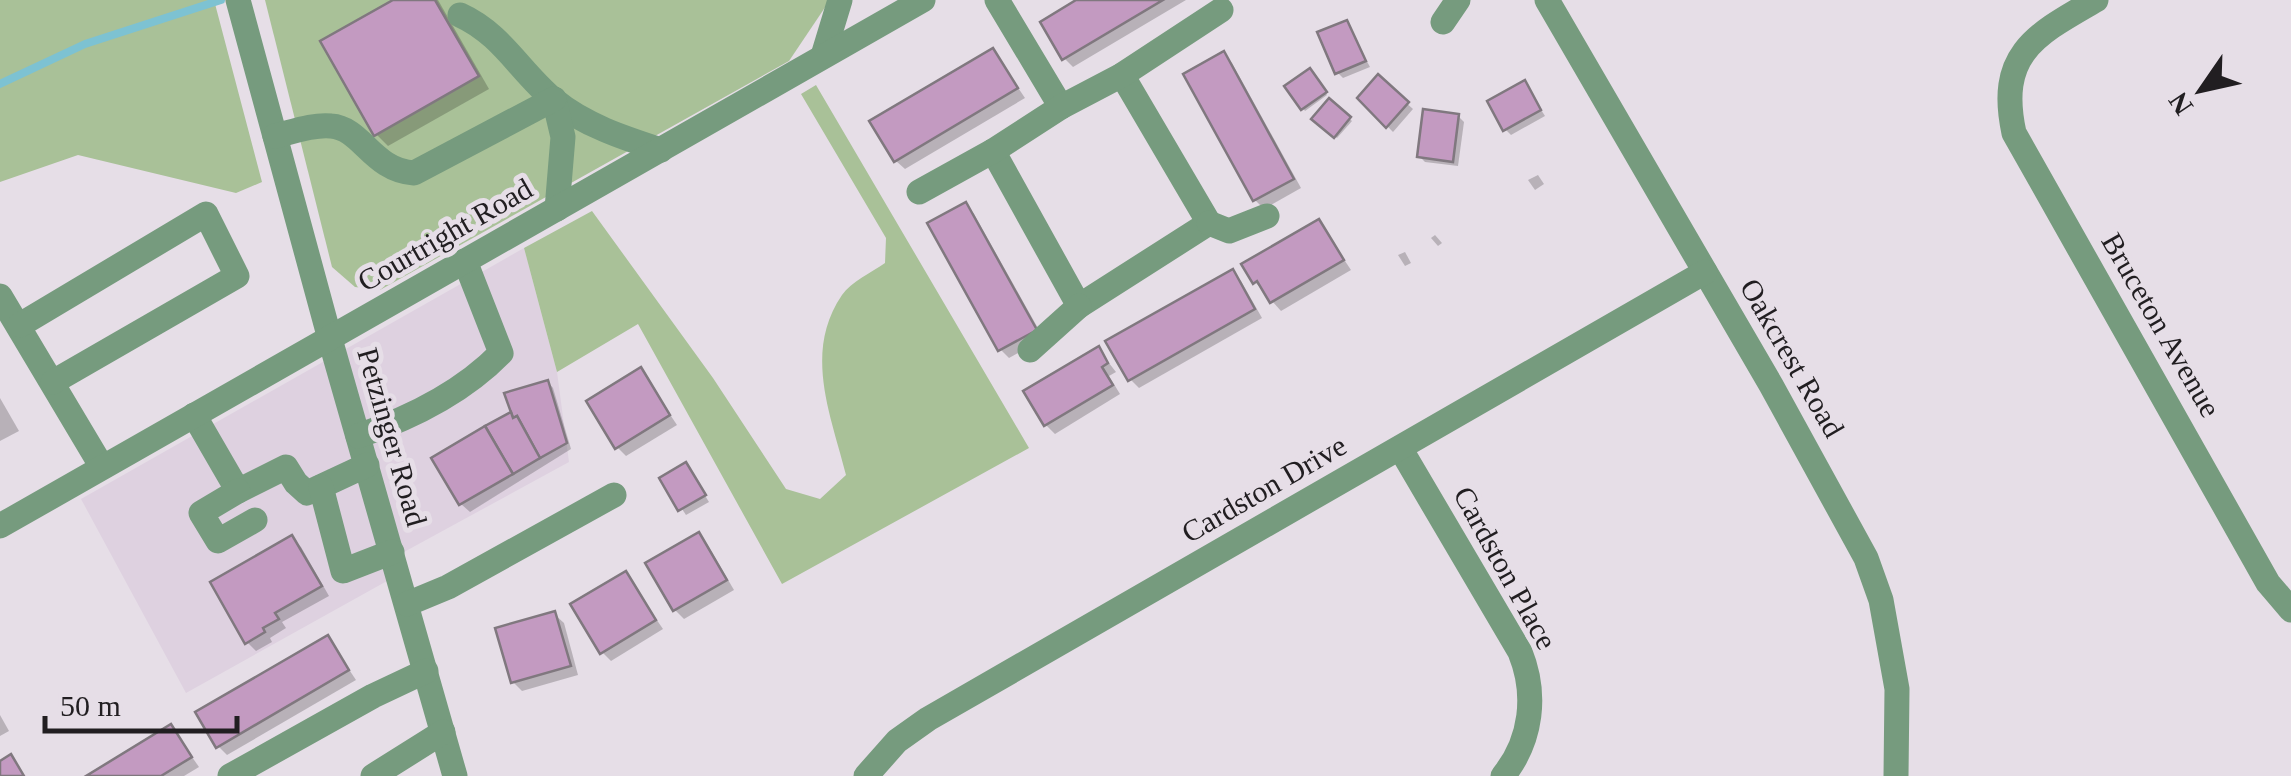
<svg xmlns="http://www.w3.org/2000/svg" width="2291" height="776" viewBox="0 0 2291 776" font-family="'Times New Roman',serif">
<rect width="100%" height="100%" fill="#e6dee7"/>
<!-- built -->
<path fill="#ded1e0" d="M524 248 557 372 569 462 382 564 387 581 186 693 81 499Z"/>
<!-- green -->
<g fill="#a9c198">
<path d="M0 0H214L262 182 236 193 78 155 0 182Z"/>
<path d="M265 0H830L789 61 380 290 355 287 332 267Z"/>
<path d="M816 85 1029 448 782 584 638 324 557 372 524 248 592 211 713 378 786 489 820 499 846 475C831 415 803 352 842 295 851 282 872 272 885 263L886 238 801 94Z"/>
</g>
<!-- shadow -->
<g fill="#0003">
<path d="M398 0H438L489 89 388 146 376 134Z"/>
<path d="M1081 0H1186L1073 67 1064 58Z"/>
<path d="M1346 23 1370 67 1343 78 1337 72Z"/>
<path d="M993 51 1025 98 905 169 896 161Z"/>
<path d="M1223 54 1232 63 1301 188 1264 209 1255 200Z"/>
<path d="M1310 71 1327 95 1305 111 1288 87Z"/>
<path d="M1378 78 1413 109 1393 132 1360 98Z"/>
<path d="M1524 83 1545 116 1511 135 1505 129Z"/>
<path d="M1329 102 1352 121 1337 138 1315 119Z"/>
<path d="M1458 116 1464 122 1458 166 1425 162 1419 156Z"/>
<path d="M1538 175 1544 184 1535 190 1528 180Z"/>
<path d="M965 205 974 214 1044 339 1009 358 1000 349Z"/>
<path d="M1319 222 1351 270 1281 311 1255 282Z"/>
<path d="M1435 235 1442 243 1438 246 1431 238Z"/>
<path d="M1405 252 1411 263 1405 266 1398 255Z"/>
<path d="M1232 272 1241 281 1262 318 1139 388 1130 379Z"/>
<path d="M1098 349 1116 372 1109 376 1120 394 1055 434 1046 425Z"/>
<path d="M641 371 677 425 626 456 617 447Z"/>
<path d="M548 382 553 388 571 449 470 512 461 504Z"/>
<path d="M0 398 19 431 0 441Z"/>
<path d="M686 465 709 502 686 515 662 479Z"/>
<path d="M698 535 707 544 734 590 684 619 675 610 649 564Z"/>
<path d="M292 538 301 547 329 596 282 622 286 628 270 638 272 642 256 651 247 642Z"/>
<path d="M625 574 663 629 611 661 602 652Z"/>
<path d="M554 614 564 623 578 675 522 691 513 682Z"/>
<path d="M328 638 356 680 227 755 218 746Z"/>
<path d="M0 715 9 731 0 736Z"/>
<path d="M171 727 199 767 184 776H90Z"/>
</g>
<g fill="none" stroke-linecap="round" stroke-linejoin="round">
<!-- stream -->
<path stroke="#7dc2d2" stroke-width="8" d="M0 84 85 44 221 0"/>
</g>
<!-- building -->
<g fill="#c39ac1" stroke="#80787f" stroke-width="2.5">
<path d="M393 0H435L479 76 374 136 320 41Z"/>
<path d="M1076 0H1163L1062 60 1040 22Z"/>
<path d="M1347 20 1366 61 1335 74 1317 32Z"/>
<path d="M993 48 1018 88 894 162 869 121Z"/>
<path d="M1224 51 1294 179 1253 201 1183 74Z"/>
<path d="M1310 68 1327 92 1301 110 1284 86Z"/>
<path d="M1378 74 1409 102 1386 128 1357 98Z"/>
<path d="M1525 80 1541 110 1503 131 1487 101Z"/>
<path d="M1329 98 1351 117 1334 138 1311 119Z"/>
<path d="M1423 109 1459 114 1453 162 1417 157Z"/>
<path d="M966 202 1037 330 998 351 927 223Z"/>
<path d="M1319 219 1344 260 1270 303 1257 281 1253 284 1241 264Z"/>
<path d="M1233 269 1255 309 1128 381 1105 341Z"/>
<path d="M1099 346 1108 363 1102 367 1113 385 1044 426 1023 391Z"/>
<path d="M641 367 670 415 615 449 586 401Z"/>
<path d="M548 380 567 443 540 458 517 416 513 418 504 393Z"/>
<path d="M511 412 513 418 517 416 540 458 513 474 485 426Z"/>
<path d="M485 426 513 474 459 505 431 458Z"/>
<path d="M686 462 706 495 678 511 659 478Z"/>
<path d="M699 532 727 580 673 611 645 563Z"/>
<path d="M292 535 322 586 275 613 279 619 263 628 265 632 245 644 210 582Z"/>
<path d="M626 571 656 620 600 654 570 604Z"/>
<path d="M555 611 571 666 511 683 495 628Z"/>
<path d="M328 635 349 670 216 748 195 712Z"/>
<path d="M171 724 192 757 161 776H86Z"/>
<path d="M11 754 24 776H0V761Z"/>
</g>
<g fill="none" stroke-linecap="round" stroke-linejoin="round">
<!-- minor -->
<g stroke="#769b7e" stroke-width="25">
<path d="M238 0 330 339 455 776"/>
<path d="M997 0 1061 107"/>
<path d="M1547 0 1771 385 1866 558 1881 600 1897 689 1896 776"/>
<path d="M2096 0C2035 35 1997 54 2014 133L2268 583 2291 610"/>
<path d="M460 15C502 34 520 72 554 100 584 125 624 138 661 150"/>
<path d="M1443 22 1458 0"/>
<path d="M823 56 840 0"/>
<path d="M554 99 563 137 557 209"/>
<path d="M275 136C292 132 313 124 331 126 362 128 372 170 414 173L554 99"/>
<path d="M993 151 1079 306 1209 223 1122 75"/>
<path d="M919 192 993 151 1061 107 1122 75 1221 10"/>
<path d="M1209 223 1229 231 1267 216"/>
<path d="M0 296 102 467"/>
<path d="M20 325 206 214 237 276 53 382"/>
<path d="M1030 350 1079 306"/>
<path d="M194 415 238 491 286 467 296 483 307 493 367 465"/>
<path d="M358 436C411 418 462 393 501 353L465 261"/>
<path d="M1400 448 1520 652C1537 694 1532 740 1503 776"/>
<path d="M321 487 343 571 392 552"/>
<path d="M238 491 201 513 218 541 255 520"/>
<path d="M0 526 923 0"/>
<path d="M407 604 448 587 614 495"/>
<path d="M230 776 373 696 426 671"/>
<path d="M373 776 443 732"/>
<path d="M866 776 897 741 928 719 1705 272"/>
</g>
</g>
<g text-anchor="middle" stroke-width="10" stroke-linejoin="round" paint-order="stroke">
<!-- street labels -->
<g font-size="30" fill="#211e21" stroke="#e6dee7">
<text transform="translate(445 235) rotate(-30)" y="10">Courtright Road</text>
<text transform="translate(2161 325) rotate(60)" y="10">Bruceton Avenue</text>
<text transform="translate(1792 358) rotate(60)" y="10">Oakcrest Road</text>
<text transform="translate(392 437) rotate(74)" y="10">Petzinger Road</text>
<text transform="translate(1264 489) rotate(-30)" y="10">Cardston Drive</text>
<text transform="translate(1505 568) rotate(61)" y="10">Cardston Place</text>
</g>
</g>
<!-- north arrow -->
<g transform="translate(2201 90) rotate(236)" stroke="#e6dee7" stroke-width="8" paint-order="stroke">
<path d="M0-8L18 38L0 25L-18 38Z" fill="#211e21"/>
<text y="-15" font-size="28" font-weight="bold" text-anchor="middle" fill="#211e21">N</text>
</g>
<!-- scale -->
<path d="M45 716v15h192v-15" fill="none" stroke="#211e21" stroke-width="5"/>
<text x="60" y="716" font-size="30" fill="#211e21" stroke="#e6dee7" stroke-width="8" paint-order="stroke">50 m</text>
</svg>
